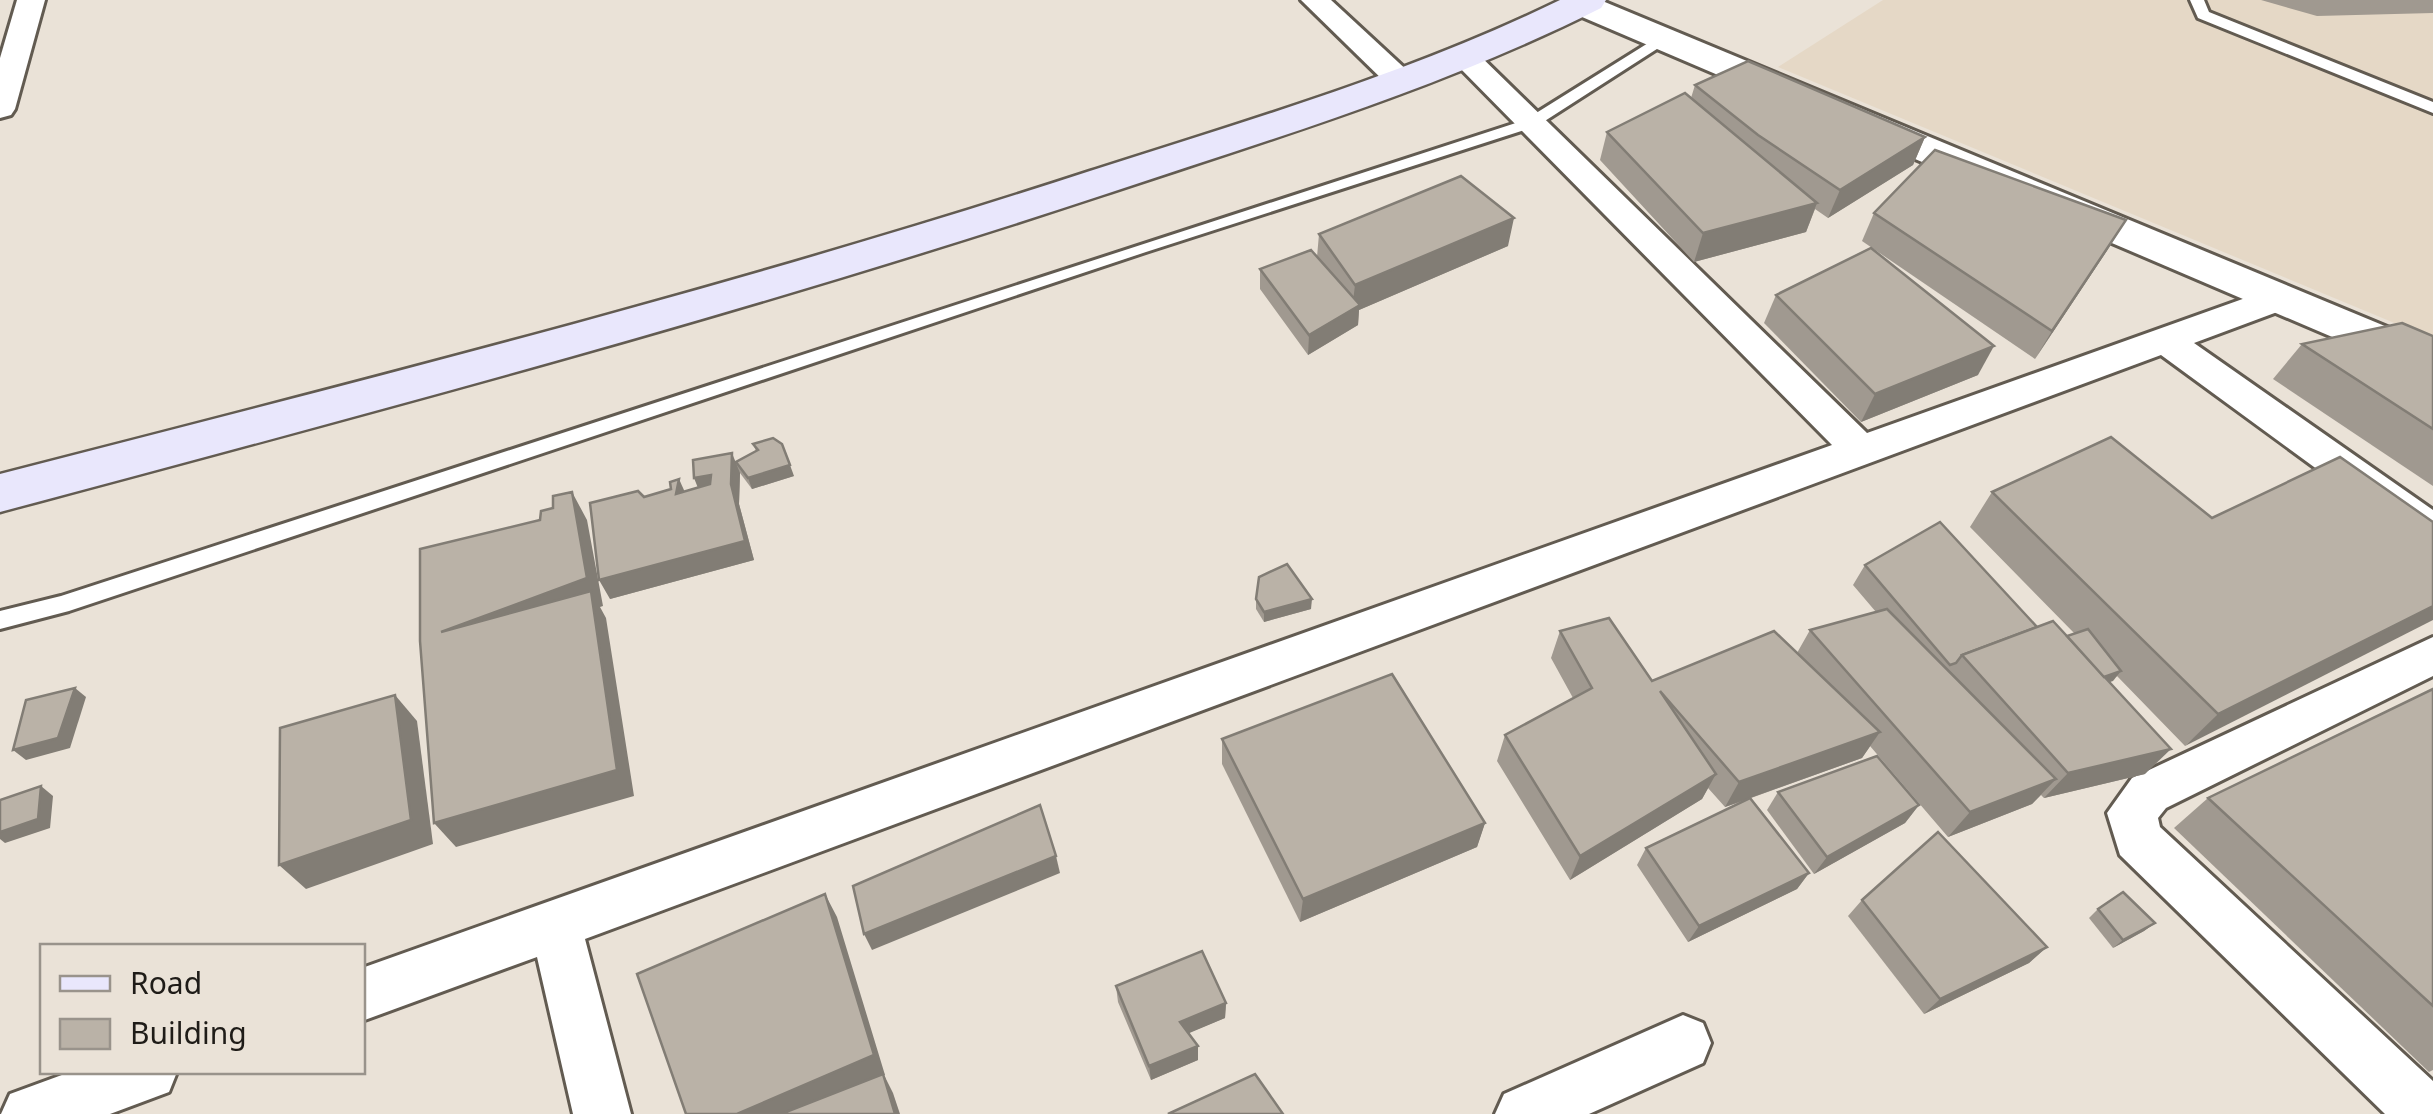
<svg xmlns="http://www.w3.org/2000/svg" width="2433" height="1114" viewBox="0 0 2433 1114" font-family="'Noto Sans',sans-serif">
<rect width="100%" height="100%" fill="#eae2d7"/>
<!-- built -->
<path fill="#e5d8c6" d="M1883 0H2433V339L1778 67Z"/>
<g fill="none" stroke-linecap="round" stroke-linejoin="round">
<!-- service casing -->
<g stroke="#625b51" stroke-width="6">
<g id="service">
<path d="M2190 0H2204L2209 12 2433 102V113L2198 18Z"/>
<path d="M1661 35 1674 38 1537 126 1146 252 69 611 0 629V611L61 596 1525 120Z"/>
</g>
</g>
<!-- minor casing -->
<g stroke="#625b51" stroke-width="6">
<g id="minor">
<path d="M17 0H45L15 109 11 115 0 118V58Z"/>
<path d="M1301 0H1331L1411 74 1415 80 1411 86H1389Z"/>
<path d="M1463 46 1473 49 1867 433 2265 291 2278 288 2291 291 2296 299 2291 307 2194 343 2433 510V548L2418 543 2161 355 585 939 631 1114H573L537 957 362 1021V968L1832 445 1453 61 1448 55 1453 49Z"/>
<path d="M2433 637V676L2166 808 2158 818 2160 827 2433 1081V1114H2385L2120 855 2107 813 2132 778Z"/>
<path d="M1683 1015 1703 1023 1711 1043 1703 1063 1589 1114H1495L1504 1094Z"/>
<path d="M70 1072H177L169 1092 110 1114H1L10 1094Z"/>
</g>
</g>
<!-- tertiary casing -->
<g stroke="#625b51" stroke-width="6">
<path id="tertiary" d="M1566 0H1600L2433 346V380L1568 11 1563 4Z"/>
</g>
<!-- secondary casing -->
<g stroke="#625b51" stroke-width="5">
<path id="secondary" d="M1560 0H1606L1601 8C1442 88 1272 139 1103 195 740 315 370 413 0 512V474C365 380 731 288 1090 171 1249 120 1410 73 1560 0Z"/>
</g>
<!-- service -->
<use href="#service" fill="#fff" fill-rule="evenodd"/>
<!-- minor -->
<use href="#minor" fill="#fff" fill-rule="evenodd"/>
<!-- tertiary -->
<use href="#tertiary" fill="#fff" fill-rule="evenodd"/>
<!-- secondary -->
<use href="#secondary" fill="#e9e7fc" fill-rule="evenodd"/>
</g>
<!-- wall -->
<g fill="#a09990">
<path d="M2261 0H2433V13L2317 16Z"/>
<path d="M1695 85 1925 137 1913 165 1828 218 1815 209 1806 232 1694 262 1600 160 1607 132 1691 98Z"/>
<path d="M1874 213 2108 249 2035 359 1862 241Z"/>
<path d="M1319 234 1508 246 1359 310 1358 325 1308 355 1260 289V269L1317 257Z"/>
<path d="M1776 295 1978 375 1861 422 1764 323Z"/>
<path d="M2433 336V486L2273 379 2302 344Z"/>
<path d="M753 444 794 476 752 489 740 473 739 504 754 560 610 599 644 497 684 492 698 488 736 462 756 451Z"/>
<path d="M1992 492 2212 518 2433 522 2185 746 2117 676 2109 682 2145 774 2044 798 2041 795 2032 804 1948 837 1870 746 1862 758 1751 798 1809 873 1797 889 1688 942 1637 865 1646 848 1746 800 1725 807 1708 788 1702 799 1570 880 1497 761 1505 735 1573 698 1551 658 1560 631 1652 681 1797 653 1810 630 1876 612 1853 585 1865 565 2037 627 2067 636 2075 634 1970 527Z"/>
<path d="M1256 599 1311 609 1264 622 1256 609Z"/>
<path d="M2433 689V1070L2429 1072 2174 828 2208 798Z"/>
<path d="M1222 739 1485 823 1477 847 1300 922 1222 764Z"/>
<path d="M1778 792 1919 805 1905 823 1814 874 1767 810Z"/>
<path d="M1862 900 2047 947 2029 963 1924 1014 1848 916Z"/>
<path d="M2098 909 2155 923 2144 931 2113 948 2089 918Z"/>
<path d="M1116 986 1226 1003 1225 1018 1188 1033 1198 1060 1151 1080 1118 1002Z"/>
</g>
<!-- shaded-wall -->
<g fill="#827d75">
<path d="M1925 137 1913 165 1828 218 1840 190Z"/>
<path d="M1817 203 1806 232 1694 262 1703 233Z"/>
<path d="M1514 218 1508 246 1359 310 1358 325 1308 355 1309 335 1352 310 1355 285Z"/>
<path d="M2126 220 2108 249 2035 359 2052 331Z"/>
<path d="M1994 346 1978 375 1861 422 1875 394Z"/>
<path d="M732 453 740 473 739 504 754 560 610 599 599 580 731 484Z"/>
<path d="M790 465 794 476 752 489 748 478Z"/>
<path d="M711 475 719 495 702 498 694 478Z"/>
<path d="M679 479 688 499 676 494Z"/>
<path d="M572 492 587 520 603 606 600 607 606 618 634 796 456 847 434 823 441 632Z"/>
<path d="M1312 599 1311 609 1264 622V612Z"/>
<path d="M2433 606V620L2185 746 2218 714Z"/>
<path d="M2121 671 2113 681 2093 688 2102 678Z"/>
<path d="M75 688 86 697 70 748 26 760 13 750Z"/>
<path d="M395 695 417 721 433 844 306 889 279 865Z"/>
<path d="M1880 732 1862 758 1725 807 1739 782Z"/>
<path d="M2171 749 2145 774 2044 798 2068 773Z"/>
<path d="M1716 774 1702 799 1570 880 1580 856Z"/>
<path d="M2056 779 2032 804 1948 837 1970 812Z"/>
<path d="M41 786 53 796 50 828 5 843 0 839V832Z"/>
<path d="M1919 805 1905 823 1814 874 1827 857Z"/>
<path d="M1485 823 1477 847 1300 922 1303 899Z"/>
<path d="M1056 856 1060 873 872 950 864 934Z"/>
<path d="M1809 873 1797 889 1688 942 1699 926Z"/>
<path d="M825 894 837 917 885 1075H884L893 1093 900 1114H737Z"/>
<path d="M2155 923 2144 931 2113 948 2123 940Z"/>
<path d="M2047 947 2029 963 1924 1014 1940 999Z"/>
<path d="M1226 1003 1225 1018 1180 1037V1022Z"/>
<path d="M1198 1046V1060L1151 1080 1149 1066Z"/>
</g>
<!-- building -->
<g fill="#bab2a7" stroke="#827d75" stroke-width="2.5">
<path d="M1748 61 1925 137 1840 190 1758 135 1695 85Z"/>
<path d="M1685 93 1817 203 1703 233 1607 132Z"/>
<path d="M1935 150 2126 220 2052 331 1874 213Z"/>
<path d="M1461 176 1514 218 1355 285 1319 234Z"/>
<path d="M1871 248 1994 346 1875 394 1776 295Z"/>
<path d="M1311 250 1360 305 1309 335 1260 269Z"/>
<path d="M2402 323 2433 336V429L2302 344Z"/>
<path d="M2111 437 2212 518 2340 457 2433 522V606L2218 714 1992 492Z"/>
<path d="M773 438 782 444 790 465 748 478 736 462 758 450 753 444Z"/>
<path d="M732 453 731 484 745 541 599 580 590 503 638 491 644 497 671 489 670 482 679 479 676 494 710 484 711 475 694 478 693 460Z"/>
<path d="M572 492 587 578 441 632 591 591 617 770 434 823 420 641V549L540 520 541 511 553 508V496Z"/>
<path d="M1940 522 2037 627 1962 655 1956 663 1950 665 1865 565Z"/>
<path d="M1287 564 1312 599 1264 612 1256 599 1259 577Z"/>
<path d="M1887 609 2056 779 1970 812 1810 630Z"/>
<path d="M1609 618 1652 681 1774 631 1880 732 1739 782 1660 691 1716 774 1580 856 1505 735 1592 688 1560 631Z"/>
<path d="M2053 621 2171 749 2068 773 1962 655Z"/>
<path d="M2088 629 2121 671 2104 677 2067 636Z"/>
<path d="M1392 674 1485 823 1303 899 1222 739Z"/>
<path d="M75 688 58 738 13 750 26 700Z"/>
<path d="M2433 689V1006L2208 798Z"/>
<path d="M395 695 411 820 279 865 280 728Z"/>
<path d="M1877 756 1919 805 1827 857 1778 792Z"/>
<path d="M41 786 38 819 0 832V800Z"/>
<path d="M1750 798 1809 873 1699 926 1646 848Z"/>
<path d="M1040 805 1056 856 864 934 853 886Z"/>
<path d="M1938 832 2047 947 1940 999 1862 900Z"/>
<path d="M2123 892 2155 923 2123 940 2098 909Z"/>
<path d="M825 894 874 1055 737 1114H686L637 974Z"/>
<path d="M1202 951 1226 1003 1180 1022 1198 1046 1149 1066 1116 986Z"/>
<path d="M883 1074 895 1114H781Z"/>
<path d="M1255 1074 1283 1114H1168Z"/>
</g>
<!-- legend -->
<rect x="40" y="944" width="325" height="130" fill="#eae2d7" stroke="#99938b" stroke-width="2.5"/>
<rect x="60" y="976" width="50" height="15" fill="#e9e7fc" stroke="#99938b" stroke-width="2.5"/>
<text x="130" y="994" font-size="30" fill="#1f1c18">Road</text>
<rect x="60" y="1019" width="50" height="30" fill="#bab2a7" stroke="#99938b" stroke-width="2.5"/>
<text x="130" y="1044" font-size="30" fill="#1f1c18">Building</text>
</svg>
